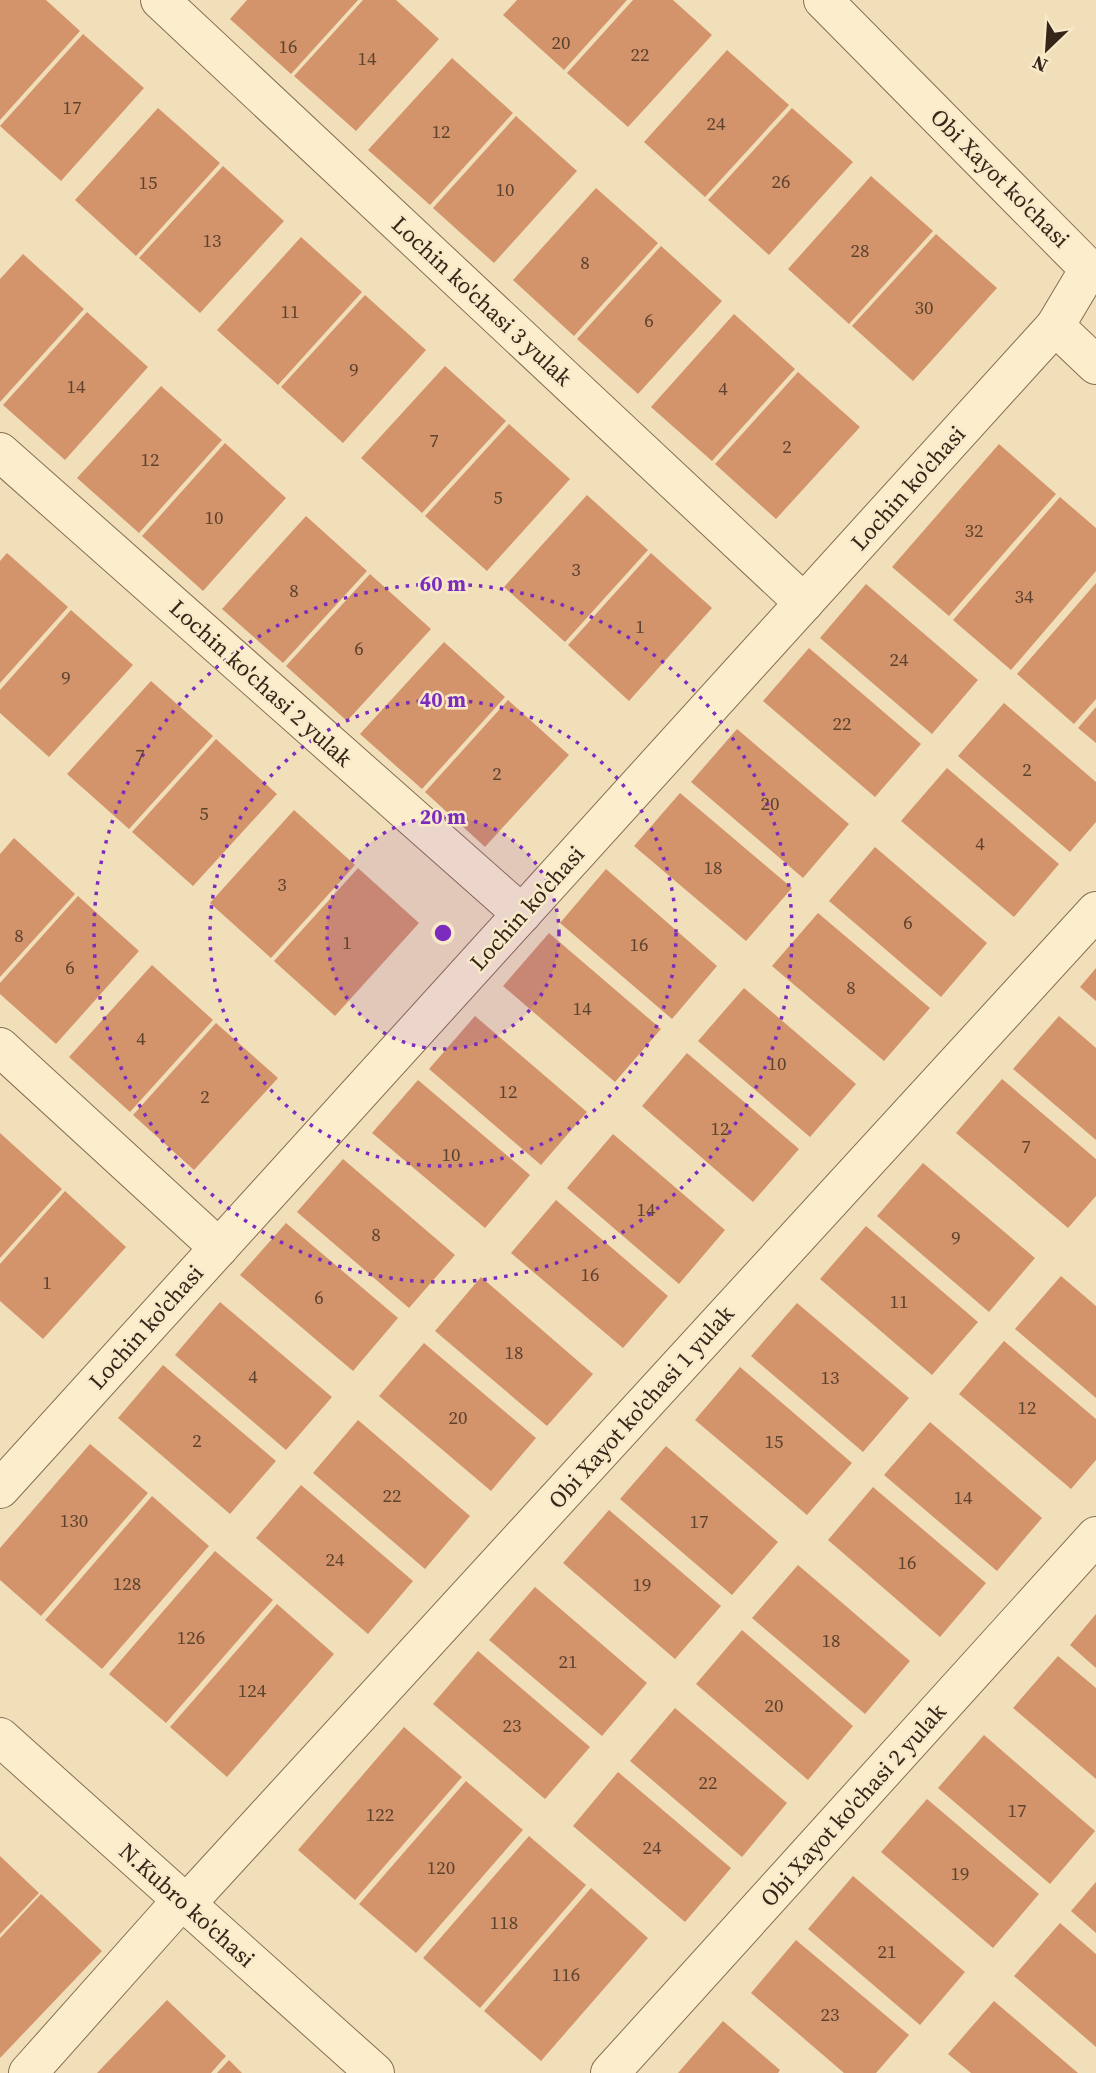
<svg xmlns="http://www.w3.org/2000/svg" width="1096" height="2073" viewBox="0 0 1096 2073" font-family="'Source Serif 4',serif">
<rect width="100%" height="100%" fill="#f1dfb9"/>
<!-- building -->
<g fill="#d3946c">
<path d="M0 0H46L80 31 0 120Z"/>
<path d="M247 0H358L291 74 230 19Z"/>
<path d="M363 0H396L439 39 356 131 294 76Z"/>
<path d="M517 0H627L564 70 503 15Z"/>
<path d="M633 0H673L712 35 628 127 567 73Z"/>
<path d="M83 34 144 88 61 181 0 126Z"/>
<path d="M727 50 789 105 705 197 644 142Z"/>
<path d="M452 58 513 113 430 205 368 150Z"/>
<path d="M158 108 220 163 136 256 75 200Z"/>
<path d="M792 108 853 162 769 255 708 200Z"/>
<path d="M516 116 577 171 494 263 433 208Z"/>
<path d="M223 166 284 221 200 313 139 258Z"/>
<path d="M871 176 933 231 849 324 788 269Z"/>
<path d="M596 188 658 243 574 336 513 280Z"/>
<path d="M936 234 997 288 913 381 852 326Z"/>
<path d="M301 237 362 292 278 385 217 330Z"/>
<path d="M661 246 722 301 638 394 577 339Z"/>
<path d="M23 254 84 309 0 402V279Z"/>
<path d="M365 295 426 350 343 443 281 387Z"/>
<path d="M87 312 148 367 65 460 3 405Z"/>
<path d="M734 314 795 369 712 461 651 407Z"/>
<path d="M445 366 506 421 422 513 361 458Z"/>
<path d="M798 372 860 427 776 519 715 464Z"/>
<path d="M161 386 222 440 139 533 77 478Z"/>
<path d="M509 424 570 479 487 571 425 516Z"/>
<path d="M225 443 286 498 203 591 142 536Z"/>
<path d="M999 444 1056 494 949 616 892 567Z"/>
<path d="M587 495 648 550 565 642 504 587Z"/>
<path d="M1060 497 1096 528V571L1011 670 953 620Z"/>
<path d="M306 516 367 571 283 663 222 609Z"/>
<path d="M7 553 68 607 0 683V561Z"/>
<path d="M651 553 712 608 629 701 568 645Z"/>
<path d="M370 574 431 629 347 721 286 666Z"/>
<path d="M1096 583V699L1074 724 1017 674Z"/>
<path d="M866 584 978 680 932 734 820 638Z"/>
<path d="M71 610 133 665 49 757 0 713V690Z"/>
<path d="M444 642 505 697 422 789 360 734Z"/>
<path d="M809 648 921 744 875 797 763 701Z"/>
<path d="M151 681 213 736 129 829 67 774Z"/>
<path d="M508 700 569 755 485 847 425 792Z"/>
<path d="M1004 703 1096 782V822L1070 852 958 756Z"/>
<path d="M1096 707V743L1078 728Z"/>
<path d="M737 729 849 824 803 878 691 782Z"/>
<path d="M216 739 277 794 193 886 132 832Z"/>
<path d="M947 768 1059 864 1014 917 901 821Z"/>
<path d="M680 793 792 888 746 941 634 846Z"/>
<path d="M294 810 355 865 271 958 210 903Z"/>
<path d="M14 838 75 894 0 977V854Z"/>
<path d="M875 847 987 943 941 997 829 901Z"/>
<path d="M358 868 419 923 335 1016 274 961Z"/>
<path d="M606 869 717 966 672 1019 560 923Z"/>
<path d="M78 896 139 951 56 1044 0 994V983Z"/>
<path d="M818 913 930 1008 884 1061 772 966Z"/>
<path d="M549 933 661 1029 615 1082 503 986Z"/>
<path d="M152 965 213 1020 130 1112 69 1057Z"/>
<path d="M1096 968V1001L1080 987Z"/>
<path d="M744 988 856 1084 810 1137 698 1041Z"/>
<path d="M475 1016 587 1112 541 1165 429 1069Z"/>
<path d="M1059 1016 1096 1048V1140L1013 1069Z"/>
<path d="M216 1023 278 1078 194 1170 133 1115Z"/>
<path d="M687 1053 799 1149 753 1202 642 1106Z"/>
<path d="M1002 1079 1096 1159V1196L1068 1228 956 1133Z"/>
<path d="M418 1080 530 1175 485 1228 372 1133Z"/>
<path d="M0 1133 62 1189 0 1258Z"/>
<path d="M613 1134 725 1230 679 1284 567 1188Z"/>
<path d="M343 1159 455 1255 409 1308 297 1212Z"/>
<path d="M923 1163 1035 1258 989 1312 877 1216Z"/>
<path d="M65 1191 126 1247 43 1339 0 1301V1264Z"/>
<path d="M556 1200 668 1296 623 1348 511 1253Z"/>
<path d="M286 1223 398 1318 353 1371 240 1275Z"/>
<path d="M866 1226 978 1322 932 1375 820 1279Z"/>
<path d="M1061 1276 1096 1306V1398L1015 1329Z"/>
<path d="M481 1277 593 1374 547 1426 435 1331Z"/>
<path d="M220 1302 332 1397 286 1450 175 1355Z"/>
<path d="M797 1303 909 1398 863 1452 751 1356Z"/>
<path d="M1004 1341 1096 1419V1460L1071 1489 959 1394Z"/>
<path d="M424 1343 536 1438 491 1491 379 1396Z"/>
<path d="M163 1365 276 1461 230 1514 118 1418Z"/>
<path d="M740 1367 852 1463 807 1515 695 1420Z"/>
<path d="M358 1420 470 1516 425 1569 313 1473Z"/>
<path d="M930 1422 1042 1518 997 1571 884 1475Z"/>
<path d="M90 1444 148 1493 41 1616 0 1580V1548Z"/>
<path d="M666 1446 778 1542 732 1595 620 1499Z"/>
<path d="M301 1485 413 1581 368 1634 256 1538Z"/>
<path d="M873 1487 986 1583 940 1637 828 1540Z"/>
<path d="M152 1496 209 1546 102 1669 45 1620Z"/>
<path d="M609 1510 721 1606 675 1659 563 1563Z"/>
<path d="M215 1551 273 1600 166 1723 109 1674Z"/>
<path d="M798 1565 910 1661 865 1714 752 1618Z"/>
<path d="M535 1587 647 1683 602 1736 489 1640Z"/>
<path d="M277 1604 334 1654 227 1777 170 1727Z"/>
<path d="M1096 1614V1668L1070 1645Z"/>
<path d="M742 1630 853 1726 808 1780 696 1684Z"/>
<path d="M478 1651 590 1747 545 1799 433 1704Z"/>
<path d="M1058 1656 1096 1688V1779L1013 1708Z"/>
<path d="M675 1708 787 1803 742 1857 630 1761Z"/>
<path d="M404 1727 462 1777 355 1900 298 1850Z"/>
<path d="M984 1735 1095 1831 1050 1884 938 1788Z"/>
<path d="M618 1772 731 1868 685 1922 573 1826Z"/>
<path d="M466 1781 523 1830 416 1953 359 1904Z"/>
<path d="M927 1799 1039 1894 993 1948 881 1852Z"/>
<path d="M529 1836 586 1885 480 2008 423 1958Z"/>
<path d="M0 1856 39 1893 0 1934Z"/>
<path d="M853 1876 965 1972 920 2025 808 1929Z"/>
<path d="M1096 1882V1933L1071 1911Z"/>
<path d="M591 1888 648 1938 541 2061 484 2011Z"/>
<path d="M41 1894 102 1951 0 2058V1938Z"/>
<path d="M1060 1923 1096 1954V2047L1014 1976Z"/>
<path d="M796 1940 909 2035 876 2073H844L751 1993Z"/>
<path d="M167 2000 226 2056 211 2073H97Z"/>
<path d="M994 2001 1078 2073H971L948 2054Z"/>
<path d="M723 2021 780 2070 778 2073H678Z"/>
<path d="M229 2060 242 2073H217Z"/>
</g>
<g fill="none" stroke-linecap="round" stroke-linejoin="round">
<!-- minor casing -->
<g stroke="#886e53" stroke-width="40">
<g id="minor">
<path d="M160 0 804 603"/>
<path d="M823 0 1089 269 1055 326 1096 365"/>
<path d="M0 452 522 914"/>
<path d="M0 1047 219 1248"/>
<path d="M0 1489 1055 326"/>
<path d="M0 1737 375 2073"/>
<path d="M186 1904 1096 911"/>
<path d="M28 2073 182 1900"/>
<path d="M610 2073 1096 1536"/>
</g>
</g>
<!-- minor -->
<use href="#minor" stroke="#fcedcc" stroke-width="38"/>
</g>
<!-- distance rings -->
<circle cx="443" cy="933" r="116" fill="#7b2cbf" fill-opacity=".12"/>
<g fill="none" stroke="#7b2cbf" stroke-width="3.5" stroke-dasharray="3.5 7">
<circle cx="443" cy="933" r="116"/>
<circle cx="443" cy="933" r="233"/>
<circle cx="443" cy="933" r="349"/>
</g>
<g text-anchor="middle" stroke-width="5" stroke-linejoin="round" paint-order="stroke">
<!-- number labels -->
<g font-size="19" fill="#5d422e">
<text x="561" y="49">20</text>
<text x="288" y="53">16</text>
<text x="640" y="61">22</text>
<text x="367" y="65">14</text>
<text x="72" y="114">17</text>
<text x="716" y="130">24</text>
<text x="441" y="138">12</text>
<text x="781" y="188">26</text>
<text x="148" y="189">15</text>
<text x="505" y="196">10</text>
<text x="212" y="247">13</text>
<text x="860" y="257">28</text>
<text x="585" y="269">8</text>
<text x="924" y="314">30</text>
<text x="290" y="318">11</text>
<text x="649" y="327">6</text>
<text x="354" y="376">9</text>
<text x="76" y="393">14</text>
<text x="723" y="395">4</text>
<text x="434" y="447">7</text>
<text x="787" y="453">2</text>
<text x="150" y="466">12</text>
<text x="498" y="504">5</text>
<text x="214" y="524">10</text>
<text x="974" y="537">32</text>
<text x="576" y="576">3</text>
<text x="294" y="597">8</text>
<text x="1024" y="603">34</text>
<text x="640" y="633">1</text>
<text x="359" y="655">6</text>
<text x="899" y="666">24</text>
<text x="66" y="684">9</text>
<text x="842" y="730">22</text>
<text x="140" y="762">7</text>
<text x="1027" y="776">2</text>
<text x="497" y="780">2</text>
<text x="770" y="810">20</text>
<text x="204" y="820">5</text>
<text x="980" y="850">4</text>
<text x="713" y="874">18</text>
<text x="282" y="891">3</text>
<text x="908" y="929">6</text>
<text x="19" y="942">8</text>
<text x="347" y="949">1</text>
<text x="639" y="951">16</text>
<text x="70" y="974">6</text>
<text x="851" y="994">8</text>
<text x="582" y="1015">14</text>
<text x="141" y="1045">4</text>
<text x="777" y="1070">10</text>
<text x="508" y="1098">12</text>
<text x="205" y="1103">2</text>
<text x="720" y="1135">12</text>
<text x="1026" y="1153">7</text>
<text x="451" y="1161">10</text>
<text x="646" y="1216">14</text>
<text x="376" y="1241">8</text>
<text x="956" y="1244">9</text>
<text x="590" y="1281">16</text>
<text x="47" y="1289">1</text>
<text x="319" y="1304">6</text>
<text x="899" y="1308">11</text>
<text x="514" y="1359">18</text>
<text x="253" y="1383">4</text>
<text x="830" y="1384">13</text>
<text x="1027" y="1414">12</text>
<text x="458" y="1424">20</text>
<text x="197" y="1447">2</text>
<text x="774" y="1448">15</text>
<text x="392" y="1502">22</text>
<text x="963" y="1504">14</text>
<text x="74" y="1527">130</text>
<text x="699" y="1528">17</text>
<text x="335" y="1566">24</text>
<text x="907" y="1569">16</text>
<text x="127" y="1590">128</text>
<text x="642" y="1591">19</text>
<text x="191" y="1644">126</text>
<text x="831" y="1647">18</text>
<text x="568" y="1668">21</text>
<text x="252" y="1697">124</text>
<text x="774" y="1712">20</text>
<text x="512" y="1732">23</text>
<text x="708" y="1789">22</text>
<text x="1017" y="1817">17</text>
<text x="380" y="1821">122</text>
<text x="652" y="1854">24</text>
<text x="441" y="1874">120</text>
<text x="960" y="1880">19</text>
<text x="504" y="1929">118</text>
<text x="887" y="1958">21</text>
<text x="566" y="1981">116</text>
<text x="830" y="2021">23</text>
</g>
<!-- street labels -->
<g font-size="23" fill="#362619" stroke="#f8e9c9">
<text transform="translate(1000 178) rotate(45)" y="8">Obi Xayot ko'chasi</text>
<text transform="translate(482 301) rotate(43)" y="8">Lochin ko'chasi 3 yulak</text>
<text transform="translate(908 488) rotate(-48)" y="8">Lochin ko'chasi</text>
<text transform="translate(261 683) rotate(42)" y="8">Lochin ko'chasi 2 yulak</text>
<text transform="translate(527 908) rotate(-48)" y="8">Lochin ko'chasi</text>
<text transform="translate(146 1327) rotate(-48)" y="8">Lochin ko'chasi</text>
<text transform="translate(641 1407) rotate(-48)" y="8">Obi Xayot ko'chasi 1 yulak</text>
<text transform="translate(853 1805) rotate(-48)" y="8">Obi Xayot ko'chasi 2 yulak</text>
<text transform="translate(187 1905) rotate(42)" y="8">N.Kubro ko'chasi</text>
</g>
</g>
<circle cx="443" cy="933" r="10" fill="#7b2cbf" stroke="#f8e9c9" stroke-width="3.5"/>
<g font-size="21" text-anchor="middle" font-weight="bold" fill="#7b2cbf" stroke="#f8e9c9" stroke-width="5" stroke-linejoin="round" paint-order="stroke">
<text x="443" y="591">60 m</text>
<text x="443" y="707">40 m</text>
<text x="443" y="824">20 m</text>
</g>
<!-- north arrow -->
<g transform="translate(1047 49) rotate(205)" stroke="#f8e9c9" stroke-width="5" paint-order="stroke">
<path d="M0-5L12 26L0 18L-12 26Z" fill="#362619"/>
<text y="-10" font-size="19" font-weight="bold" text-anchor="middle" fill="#362619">N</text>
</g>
</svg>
